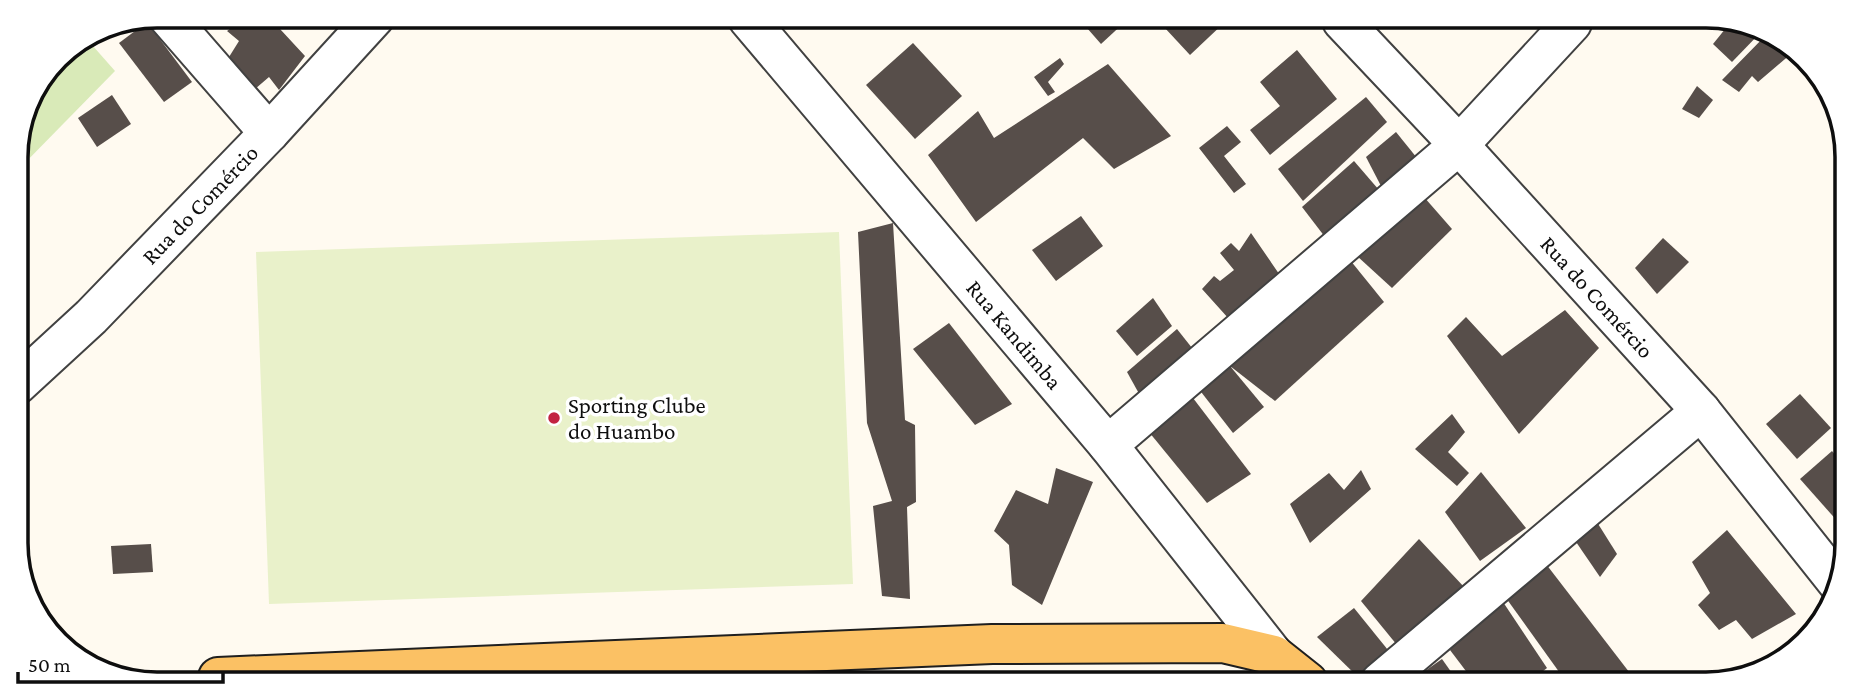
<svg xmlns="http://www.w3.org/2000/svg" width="1863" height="700" viewBox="0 0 1863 700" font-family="'Crimson Pro',serif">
<rect width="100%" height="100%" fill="#fffaf0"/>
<!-- green -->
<path fill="#d9eab8" d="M85 37 115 71 16 172V147L30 94 64 51Z"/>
<!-- pitch -->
<path fill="#e9f1ca" d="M839 232 853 584 269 604 256 252Z"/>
<!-- building -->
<g fill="#574e4a">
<path d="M248 16H268L305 56 279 90 269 77 255 89 229 57 239 41 227 31Z"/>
<path d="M1080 20H1127L1101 44Z"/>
<path d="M1170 21H1226L1190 55 1164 27Z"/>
<path d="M147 22 192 82 164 102 119 43Z"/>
<path d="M1730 23H1752L1762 31 1732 62 1713 44Z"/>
<path d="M1767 34 1792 53 1758 82 1752 76 1739 92 1722 80Z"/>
<path d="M913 43 962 96 915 139 866 85Z"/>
<path d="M1297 50 1337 99 1270 155 1250 130 1280 106 1260 82Z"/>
<path d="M1060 58 1064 64 1048 82 1055 92 1048 96 1034 77Z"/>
<path d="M1108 64 1171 136 1114 169 1083 138 976 222 928 155 978 111 994 138Z"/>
<path d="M1697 86 1713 100 1699 118 1682 109Z"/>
<path d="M112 95 131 124 97 147 78 118Z"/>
<path d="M1366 97 1387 122 1303 201 1278 169Z"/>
<path d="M1227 126 1241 142 1224 156 1246 184 1234 193 1199 148Z"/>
<path d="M1396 132 1417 158 1381 186 1366 157Z"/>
<path d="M1354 161 1379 190 1325 237 1302 207Z"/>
<path d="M1424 197 1452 229 1392 288 1357 256Z"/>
<path d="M1081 216 1103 246 1056 281 1032 250Z"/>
<path d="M893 223 905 420 915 425 916 502 907 507 910 599 882 596 873 506 892 501 867 423 858 232Z"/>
<path d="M1251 233 1286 284 1238 329 1202 289 1214 276 1220 281 1234 270 1220 253 1231 243 1239 251Z"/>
<path d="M1663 238 1689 262 1657 294 1635 268Z"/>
<path d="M1350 260 1384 302 1275 401 1230 366Z"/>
<path d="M1153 298 1172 326 1137 356 1116 331Z"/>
<path d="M1565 310 1599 348 1519 434 1447 336 1466 317 1502 356Z"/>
<path d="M949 323 1012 404 975 425 913 349Z"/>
<path d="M1177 329 1196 353 1142 399 1127 372Z"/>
<path d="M1230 366 1264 407 1233 433 1198 388Z"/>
<path d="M1800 394 1831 428 1797 459 1766 424Z"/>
<path d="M1193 398 1251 474 1207 503 1149 432Z"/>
<path d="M1452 414 1465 432 1448 452 1469 473 1457 486 1415 449Z"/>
<path d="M1832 451 1841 462V521L1839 523 1800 479Z"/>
<path d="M1056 468 1093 482 1042 605 1012 585 1009 545 994 531 1016 490 1048 504Z"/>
<path d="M1361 470 1371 489 1310 543 1290 504 1329 473 1344 490Z"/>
<path d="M1481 472 1526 528 1480 561 1445 512Z"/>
<path d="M1595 519 1617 554 1600 577 1574 539Z"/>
<path d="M1727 530 1796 614 1752 639 1736 620 1719 630 1698 605 1710 593 1692 562Z"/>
<path d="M1419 539 1465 588 1397 645 1361 601Z"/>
<path d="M151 544 153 572 113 574 111 546Z"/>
<path d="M1546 564 1636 681 1632 684 1567 683 1506 598Z"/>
<path d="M1501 599 1547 668 1528 683H1475L1450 650Z"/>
<path d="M1354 608 1392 655 1361 680 1317 637Z"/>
<path d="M1442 659 1459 683H1408Z"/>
</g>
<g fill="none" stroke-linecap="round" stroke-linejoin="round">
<!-- minor casing -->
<g stroke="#414141" stroke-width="42">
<g id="minor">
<path d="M167 16 269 133"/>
<path id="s1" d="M748 19 1108 445 1274 655"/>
<path id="s2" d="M1342 21 1459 145 1701 411 1840 586"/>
<path id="s3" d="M17 385 91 317 269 133 375 17"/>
<path d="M1108 445 1459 145 1572 23"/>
<path d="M1380 682 1701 411"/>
</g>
</g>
<!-- major casing -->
<g stroke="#1f1f1f" stroke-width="42">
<path id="major" d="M218 677 992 644 1223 643 1274 655 1308 682"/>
</g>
<!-- minor -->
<use href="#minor" stroke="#fff" stroke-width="38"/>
<!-- major -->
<use href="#major" stroke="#fbc164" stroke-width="38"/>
</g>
<!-- markers -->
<circle fill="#c22341" stroke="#fff" stroke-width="2.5" cx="554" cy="418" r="7"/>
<g text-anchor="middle" stroke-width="7" stroke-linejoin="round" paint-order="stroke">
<!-- street labels -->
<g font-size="23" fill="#0e0e0e" stroke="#fff">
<text dy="8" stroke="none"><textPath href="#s3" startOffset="257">Rua do Comércio</textPath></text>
<text dy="8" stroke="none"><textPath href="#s2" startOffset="376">Rua do Comércio</textPath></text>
<text dy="8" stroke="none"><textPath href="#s1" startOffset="413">Rua Kandimba</textPath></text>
</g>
<!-- poi labels -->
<g font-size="23" fill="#0e0e0e" stroke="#fff" text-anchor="start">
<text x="568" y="413">Sporting Clube<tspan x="568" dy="26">do Huambo</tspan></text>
</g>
</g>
<!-- crop -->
<path d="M0 0H1863V700H0ZM157 28H1706A129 129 0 0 1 1835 157V543A129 129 0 0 1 1706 672H157A129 129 0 0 1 28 543V157A129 129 0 0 1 157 28Z" fill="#fff" fill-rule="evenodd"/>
<path fill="none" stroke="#0e0e0e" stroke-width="3.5" d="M157 28H1706A129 129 0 0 1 1835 157V543A129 129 0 0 1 1706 672H157A129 129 0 0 1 28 543V157A129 129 0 0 1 157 28Z"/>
<!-- scale -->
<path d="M18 672v10h205v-10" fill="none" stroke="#0e0e0e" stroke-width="3.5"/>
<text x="28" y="672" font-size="21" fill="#0e0e0e" stroke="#ffffff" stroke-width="5" paint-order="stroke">50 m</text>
</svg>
